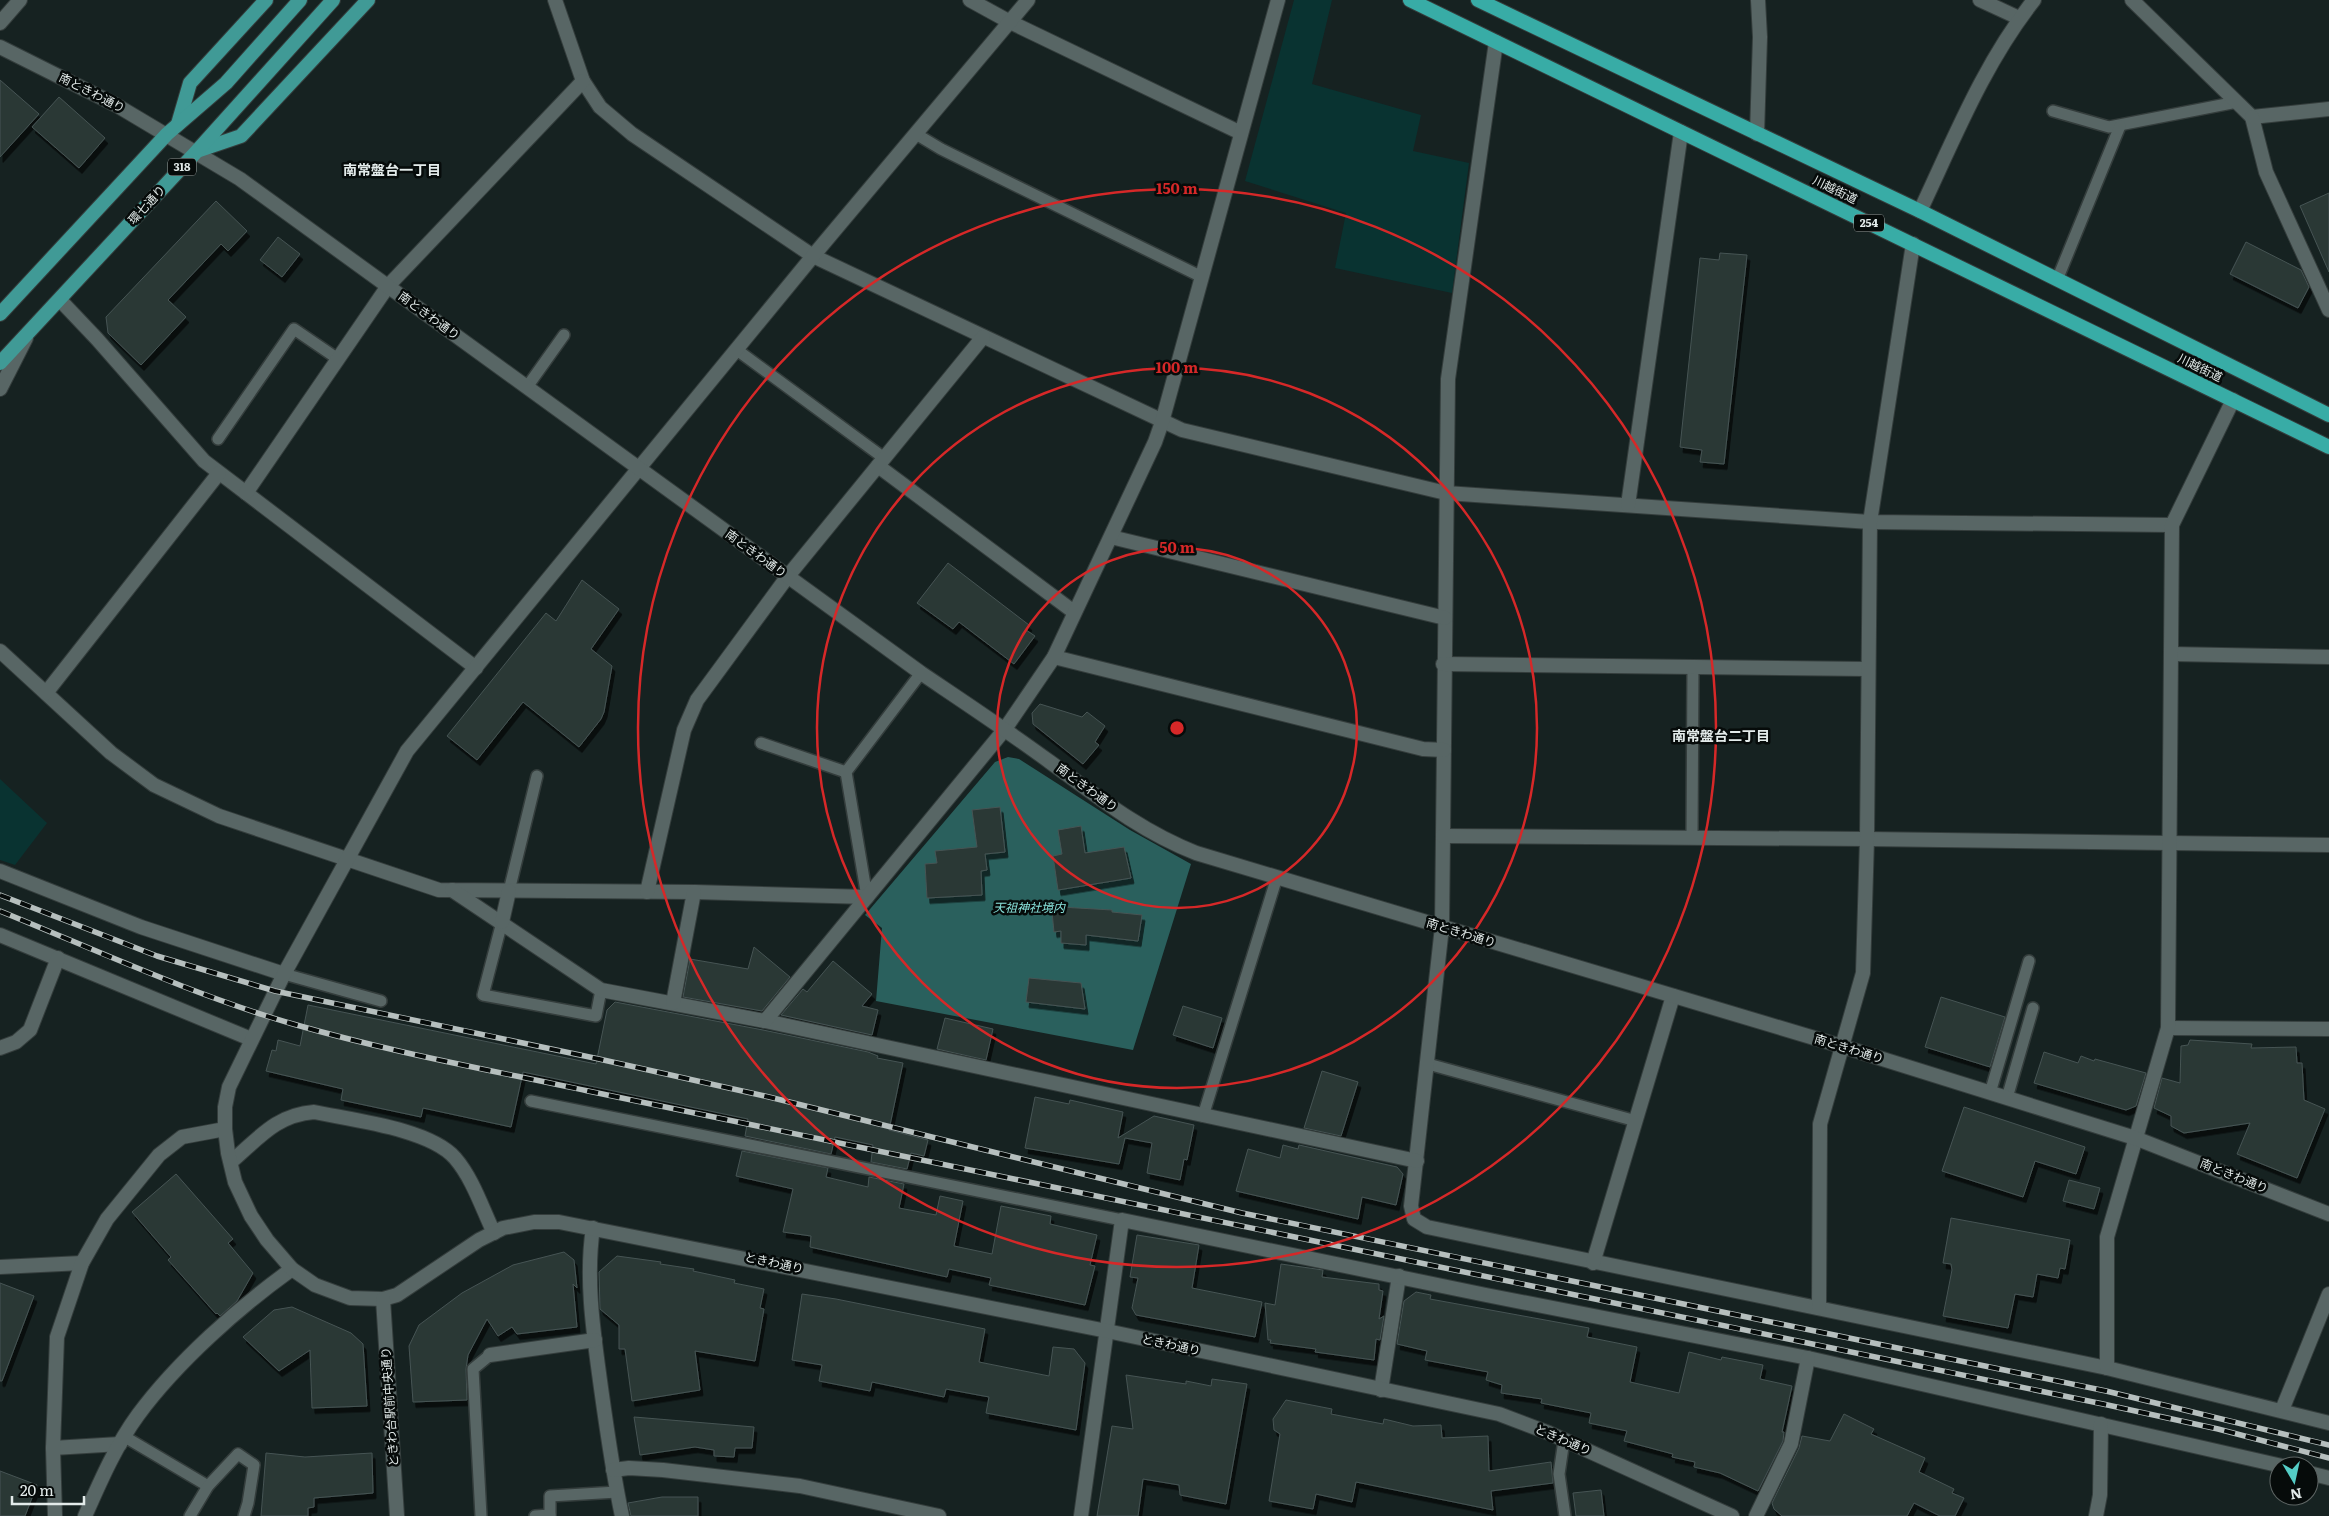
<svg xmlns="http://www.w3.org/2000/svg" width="2329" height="1516" viewBox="0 0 2329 1516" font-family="Literata,'Noto Sans JP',serif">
<defs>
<filter id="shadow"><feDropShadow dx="3" dy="5.5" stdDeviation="0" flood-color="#0009"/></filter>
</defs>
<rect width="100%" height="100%" fill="#162221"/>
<!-- green -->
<g fill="#093331">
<path d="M1294 0H1332L1312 84 1421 115 1413 151 1469 163 1452 293 1335 268 1346 213 1245 181Z"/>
<path d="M0 779 47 823 15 865 0 860Z"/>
</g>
<!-- forest -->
<path fill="#2a605d" d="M1008 757 1019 759 1130 830 1191 864 1133 1050 876 1001 882 928 865 915 995 762Z"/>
<!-- building -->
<g fill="#2a3736" stroke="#465453" filter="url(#shadow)">
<path d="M0 80 39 114 0 157Z"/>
<path d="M59 97 105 138 79 168 32 127Z"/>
<path d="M2329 193V272L2300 206Z"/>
<path d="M216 201 247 231 228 251 221 244 168 300 186 317 141 365 108 333 106 317Z"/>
<path d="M278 237 300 254 282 277 260 260Z"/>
<path d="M2246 242 2301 270 2309 287 2298 308 2230 274Z"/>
<path d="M1720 253 1747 255 1724 464 1700 462 1702 450 1680 447 1700 258 1719 260Z"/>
<path d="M948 563 1029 625 1026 630 1035 636 1014 664 959 622 953 629 917 603Z"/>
<path d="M582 580 619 609 591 649 612 666 604 712 601 719 579 747 523 702 477 760 447 736 546 613 556 621Z"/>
<path d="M1040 704 1082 717 1087 712 1105 726 1095 742 1099 745 1083 764 1033 724 1032 713Z"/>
<path d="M1000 807 1005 852 985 854 987 870 981 871 982 895 927 898 925 864 937 863 935 851 977 847 972 810Z"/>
<path d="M1081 826 1085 853 1124 847 1131 878 1058 890 1053 856 1062 854 1058 830Z"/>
<path d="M1060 907 1112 910V912L1142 915 1138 941 1086 935V945L1061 943V931L1054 932 1052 912 1061 911Z"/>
<path d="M754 947 790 977 762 1011 683 997 690 959 748 969Z"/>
<path d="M833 961 872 994 862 1006 878 1010 872 1035 781 1015 803 989 807 992Z"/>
<path d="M1029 978 1081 983 1085 1009 1026 1002Z"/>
<path d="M1941 997 2005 1017 1990 1067 1925 1047Z"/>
<path d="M615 1002 763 1030 868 1052 878 1056 877 1058 903 1063 889 1130 928 1140 924 1156 911 1153 907 1169 871 1162 873 1145 835 1137 831 1154 745 1136 748 1119 523 1072 511 1127 423 1108 421 1117 341 1100 343 1089 266 1071 272 1050 276 1051 278 1040 300 1046 308 1005 596 1064 607 1010Z"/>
<path d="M1183 1006 1222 1018 1213 1048 1173 1035Z"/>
<path d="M945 1018 993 1029 986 1060 937 1049Z"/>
<path d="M2190 1040 2252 1044 2251 1048 2296 1047 2297 1063H2302L2304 1100 2325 1109 2297 1178 2237 1154 2250 1123 2184 1133 2171 1126V1116L2154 1108 2162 1078 2180 1083 2181 1046 2188 1045Z"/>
<path d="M2044 1052 2078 1063 2081 1056 2094 1061 2095 1059 2146 1073 2136 1106 2126 1110 2034 1083Z"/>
<path d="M1322 1071 1358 1082 1341 1136 1304 1128Z"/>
<path d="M1035 1097 1069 1104 1070 1100 1123 1112 1118 1138 1154 1116 1194 1125 1187 1160 1184 1159 1180 1180 1147 1173 1152 1143 1125 1138 1119 1164 1025 1148Z"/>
<path d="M1964 1107 2085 1147 2076 1174 2035 1161 2023 1197 1942 1171Z"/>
<path d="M1283 1145 1298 1149 1299 1145 1397 1167 1403 1174 1396 1205 1362 1197 1358 1219 1236 1191 1248 1149 1280 1158Z"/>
<path d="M742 1151 828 1168 826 1177 868 1187 869 1177 904 1184 899 1208 936 1215 940 1196 963 1201 954 1246 992 1254 1001 1206 1051 1216 1050 1224 1097 1235 1090 1265 1095 1266 1085 1305 989 1285 991 1278 949 1269 947 1277 810 1247 811 1236 783 1232 793 1189 736 1176Z"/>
<path d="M176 1174 233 1239 228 1243 253 1273 237 1301 220 1316 217 1313 216 1314 168 1260 171 1257 132 1212Z"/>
<path d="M2069 1180 2100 1188 2094 1209 2063 1201Z"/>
<path d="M1951 1218 2070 1240 2065 1269 2060 1268 2058 1278 2037 1274 2033 1297 2015 1294 2008 1328 1943 1316 1952 1270 1951 1264 1943 1263Z"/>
<path d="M1137 1235 1199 1245 1192 1288 1262 1302 1255 1337 1136 1315 1132 1308 1138 1278 1130 1277Z"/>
<path d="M564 1252 574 1260 577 1288 573 1284 577 1327 517 1334 512 1327 498 1336 487 1319 468 1355 466 1369 467 1400 413 1402 409 1346 419 1325 462 1293 513 1265Z"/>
<path d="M617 1256 661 1262 660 1264 694 1269 693 1271 735 1280 734 1283 764 1289 760 1308 764 1309 755 1361 695 1351 700 1390 632 1401 625 1349H619V1325L600 1309 599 1272Z"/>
<path d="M1281 1264 1323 1270 1322 1277 1379 1284V1290L1383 1291 1379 1319 1384 1316 1380 1340 1376 1339 1374 1360 1315 1352 1316 1349 1270 1343 1271 1340H1268L1265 1303 1275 1305Z"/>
<path d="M0 1283 34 1296 2 1381H0Z"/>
<path d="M1416 1292 1431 1295 1430 1299 1589 1328 1587 1337 1637 1347 1630 1382 1679 1393 1689 1352 1721 1360 1722 1357 1763 1365 1760 1379 1792 1386 1782 1432H1784L1783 1441 1758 1491 1720 1473 1694 1467 1695 1462 1672 1457 1673 1454 1624 1441 1627 1431 1589 1423 1591 1413 1541 1403 1542 1399 1501 1393 1502 1385 1486 1380 1488 1372 1425 1360 1427 1351 1397 1344 1404 1301Z"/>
<path d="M802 1294 836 1299 985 1329 979 1362 1049 1376 1053 1347 1074 1349 1085 1363 1076 1430 986 1413 989 1397 946 1389 944 1397 872 1382 870 1391 819 1381 822 1365 792 1360Z"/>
<path d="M292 1307 351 1333 363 1344 367 1406 312 1408 310 1350 279 1371 243 1337 274 1310Z"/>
<path d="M1126 1375 1186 1384V1381L1211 1386 1212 1379 1247 1384 1226 1504 1180 1495 1179 1485 1143 1479 1138 1516H1097L1112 1426 1133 1429Z"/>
<path d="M1286 1400 1332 1409 1331 1414 1383 1424 1384 1419 1413 1426 1441 1425 1442 1438 1488 1436 1489 1471 1551 1462 1553 1483 1491 1491 1493 1510 1356 1482 1352 1502 1316 1494 1313 1509 1269 1501 1280 1434 1274 1430 1273 1419Z"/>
<path d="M1844 1414 1874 1429 1871 1434 1925 1458 1919 1472 1954 1489 1952 1493 1964 1498 1955 1516H1940L1914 1503 1907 1516H1782L1774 1509 1772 1503 1799 1448 1802 1436 1830 1441Z"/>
<path d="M634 1417 754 1427 752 1448H735L734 1457 714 1456V1450L695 1447 640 1455Z"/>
<path d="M266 1453 305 1457 372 1453 373 1493 314 1498V1507L308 1508V1516H261Z"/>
<path d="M0 1471 37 1485 25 1516H0Z"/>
<path d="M1601 1490 1604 1516H1576L1573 1493Z"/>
<path d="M662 1497H698V1516H631L628 1503Z"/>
</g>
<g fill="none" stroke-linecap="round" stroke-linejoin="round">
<!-- service casing -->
<g stroke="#343d3c" stroke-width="14">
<g id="service">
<path d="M2053 111 2109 127 2237 102"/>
<path d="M916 134 941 149 1202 277"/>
<path d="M2057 280 2120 126"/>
<path d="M737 350 884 458"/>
<path d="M527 387 564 335"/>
<path d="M218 439 294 329 338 359"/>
<path d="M761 743 846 772"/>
<path d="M1692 837 1693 666"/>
<path d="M509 891 537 776"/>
<path d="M867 897 846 772 921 673"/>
<path d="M502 922 483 995 596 1016 601 990"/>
<path d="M284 974 381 1001"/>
<path d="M1428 1064 1636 1121"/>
<path d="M1990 1093 2029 961"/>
<path d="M2007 1098 2033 1008"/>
<path d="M531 1101 1122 1220"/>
<path d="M1203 1116 1277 877"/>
<path d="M125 1437 208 1486"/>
<path d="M1564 1440 1559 1474 1565 1516"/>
<path d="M190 1516 208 1486 238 1454 254 1465 248 1503 244 1516"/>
<path d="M481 1516 473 1369 490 1355"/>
<path d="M535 1516 550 1515"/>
<path d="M550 1516V1496L617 1492"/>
</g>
</g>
<!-- minor casing -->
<g stroke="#343d3c" stroke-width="16">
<g id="minor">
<path d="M555 0 583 81 600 107 632 134 813 256 1182 430 1446 493 1870 522 2172 525"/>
<path d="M970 0 1010 22 1241 133"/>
<path d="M1980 0 2019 18"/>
<path d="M2132 0 2252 117 2329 109"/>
<path d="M0 23 20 0"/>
<path d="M1496 42 1448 379 1442 927 1411 1206 1414 1219 1427 1227 2107 1368 2329 1423"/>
<path d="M2252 117 2266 172 2329 310"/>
<path d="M1757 134 1760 37 1758 0"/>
<path d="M1920 211C1954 139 1984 63 2034 0"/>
<path d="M60 300 97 339 204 461 476 668"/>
<path d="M0 389 26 338"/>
<path d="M878 466 1074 612"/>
<path d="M246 493 388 286 583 81"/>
<path d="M1628 505 1681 132"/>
<path d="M1111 537 1445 618"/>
<path d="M0 651 111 753 154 785 219 816 439 890 694 892 867 897"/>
<path d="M2171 654 2329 657"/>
<path d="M1054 657 1423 749 1444 750"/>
<path d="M1443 664 1868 669"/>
<path d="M46 693 219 473"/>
<path d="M1443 836 1867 839 2329 845"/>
<path d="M0 871 141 927 284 974"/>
<path d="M452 890 601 990 765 1021 1417 1161"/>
<path d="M647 892 684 730 697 700 788 576 983 337"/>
<path d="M502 922 509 891"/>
<path d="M0 935 251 1039"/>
<path d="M673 1003 694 892"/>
<path d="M765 1021 1005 729 1054 657 1155 442 1162 422 1278 0"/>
<path d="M2168 1028 2329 1029"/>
<path d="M0 1048 16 1042 30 1030 58 958"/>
<path d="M231 1162C259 1138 276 1115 314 1112 352 1120 430 1129 455 1158 473 1179 482 1208 494 1233"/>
<path d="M593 1228C585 1280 594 1336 601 1388 607 1431 613 1474 622 1516"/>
<path d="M1593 1263 1673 996"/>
<path d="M0 1267 82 1263"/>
<path d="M1819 1308 1820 1124 1863 973 1867 839 1870 522 1913 244"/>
<path d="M490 1355 595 1340"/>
<path d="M2107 1368V1237L2168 1028 2172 525 2233 400"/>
<path d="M1381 1390 1399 1276"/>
<path d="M2282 1410 2329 1294"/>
<path d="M53 1448 120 1444"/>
<path d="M613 1470 629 1468 663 1470 800 1486 939 1516"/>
<path d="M2309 1473 2329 1478"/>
<path d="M55 1516 53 1448 57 1337 82 1263 107 1219 159 1155 182 1137 225 1129"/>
<path d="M85 1516C100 1482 116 1445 138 1415 177 1362 239 1307 292 1269"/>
<path d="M1081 1516 1122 1220 1486 1295 1808 1358 2282 1466"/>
<path d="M1756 1516 1791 1444 1808 1358"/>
<path d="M2096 1516 2100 1495 2101 1424"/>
</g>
</g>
<!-- tertiary casing -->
<g stroke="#343d3c" stroke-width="16">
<g id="tertiary">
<path d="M1028 0 813 256 407 751 284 974 229 1087 225 1107V1129L228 1153 235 1182 251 1216 267 1240 292 1269 315 1285 350 1298 383 1299 397 1295 479 1240 503 1228 534 1222H559L1107 1331 1499 1414 1549 1433 1732 1516"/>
<path d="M0 47 116 105 240 179 921 673C964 702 1008 731 1050 762 1098 797 1140 831 1196 853L1841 1046 2135 1138 2329 1214"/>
<path d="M383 1299 397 1516"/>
</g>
</g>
<!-- primary casing -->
<g stroke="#343d3c" stroke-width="16">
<g id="primary">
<path d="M178 124 190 83 266 0"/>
<path d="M200 150 241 136 368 0"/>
<path d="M0 314 167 134 226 83 300 0"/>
<path d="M0 363 197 151 333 0"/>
</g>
</g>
<!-- trunk casing -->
<g stroke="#343d3c" stroke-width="16">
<g id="trunk">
<path d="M1410 0 2329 447"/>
<path d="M1478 0 1920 211 2329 415"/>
</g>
</g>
<!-- service -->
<use href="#service" stroke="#586665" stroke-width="11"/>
<!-- minor -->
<use href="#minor" stroke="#586665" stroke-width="14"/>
<!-- tertiary -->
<use href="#tertiary" stroke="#586665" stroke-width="14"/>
<!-- primary -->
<use href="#primary" stroke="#409a96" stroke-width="14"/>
<!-- trunk -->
<use href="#trunk" stroke="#38aca6" stroke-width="14"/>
<!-- rail casing -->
<g stroke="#b6bfbe" stroke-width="5.5">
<g id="rail">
<path d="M0 895 157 956 275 991 599 1059 769 1097 1242 1213 2106 1391 2329 1445"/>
<path d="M0 911C96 950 193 995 293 1024 390 1052 490 1070 588 1091L2103 1404 2218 1429 2329 1458"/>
</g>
</g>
<!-- rail -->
<use href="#rail" stroke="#060b0a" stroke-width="4" stroke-dasharray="11" stroke-linecap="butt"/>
</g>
<!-- distance rings -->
<g fill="none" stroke="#d62828" stroke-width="2.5">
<circle cx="1177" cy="728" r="180"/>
<circle cx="1177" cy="728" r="360"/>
<circle cx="1177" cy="728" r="539"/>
</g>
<g text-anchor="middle" stroke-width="5" stroke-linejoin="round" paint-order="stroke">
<!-- shield labels -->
<g fill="#060b0a" stroke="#a1a8a7" stroke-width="1">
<rect x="168" y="158.5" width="28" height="17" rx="4"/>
<rect x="1854" y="214.5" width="30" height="17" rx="4"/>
</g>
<g font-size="11" font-weight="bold" fill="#e3ebea">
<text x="182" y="171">318</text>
<text x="1869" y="227">254</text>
</g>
<!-- street labels -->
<g font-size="12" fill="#e3ebea" stroke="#060b0a">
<text transform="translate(92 93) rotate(27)" y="4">南ときわ通り</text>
<text transform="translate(1835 190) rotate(26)" y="4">川越街道</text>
<text transform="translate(147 205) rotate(-47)" y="4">環七通り</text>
<text transform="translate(429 316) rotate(36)" y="4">南ときわ通り</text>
<text transform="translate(2200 368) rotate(26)" y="4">川越街道</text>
<text transform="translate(756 554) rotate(36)" y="4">南ときわ通り</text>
<text transform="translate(1087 788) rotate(36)" y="4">南ときわ通り</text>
<text transform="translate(1461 933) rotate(17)" y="4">南ときわ通り</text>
<text transform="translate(1849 1049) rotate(17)" y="4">南ときわ通り</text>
<text transform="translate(2234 1176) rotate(22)" y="4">南ときわ通り</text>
<text transform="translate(774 1263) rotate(12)" y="4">ときわ通り</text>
<text transform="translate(1171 1345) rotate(12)" y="4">ときわ通り</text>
<text transform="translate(390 1407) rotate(-94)" y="4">ときわ台駅前中央通り</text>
<text transform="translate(1563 1440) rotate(23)" y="4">ときわ通り</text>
</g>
<!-- park labels -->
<g font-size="12" font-style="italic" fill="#89e3dc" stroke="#060b0a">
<text x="1029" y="912">天祖神社境内</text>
</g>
<!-- neighbourhood labels -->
<g font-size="14" font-weight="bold" fill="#e3ebea" stroke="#060b0a">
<text x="392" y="175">南常盤台一丁目</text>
<text x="1721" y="741">南常盤台二丁目</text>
</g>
</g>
<circle cx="1177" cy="728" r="8" fill="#d62828" stroke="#060b0a" stroke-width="2.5"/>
<g font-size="15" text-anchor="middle" font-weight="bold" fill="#d62828" stroke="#060b0a" stroke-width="5" stroke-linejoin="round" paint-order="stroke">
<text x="1177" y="194">150 m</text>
<text x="1177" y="373">100 m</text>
<text x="1177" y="553">50 m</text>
</g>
<!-- north arrow -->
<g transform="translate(2294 1481) rotate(171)"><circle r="24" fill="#060b0a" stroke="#5e6564"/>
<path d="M0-4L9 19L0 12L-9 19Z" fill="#54cdc6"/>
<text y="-8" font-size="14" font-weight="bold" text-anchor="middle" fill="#e3ebea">N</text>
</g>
<!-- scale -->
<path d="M12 1496v8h72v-8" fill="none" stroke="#e3ebea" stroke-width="2.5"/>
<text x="20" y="1496" font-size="15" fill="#e3ebea" stroke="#060b0a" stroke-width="4" paint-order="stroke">20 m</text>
</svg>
